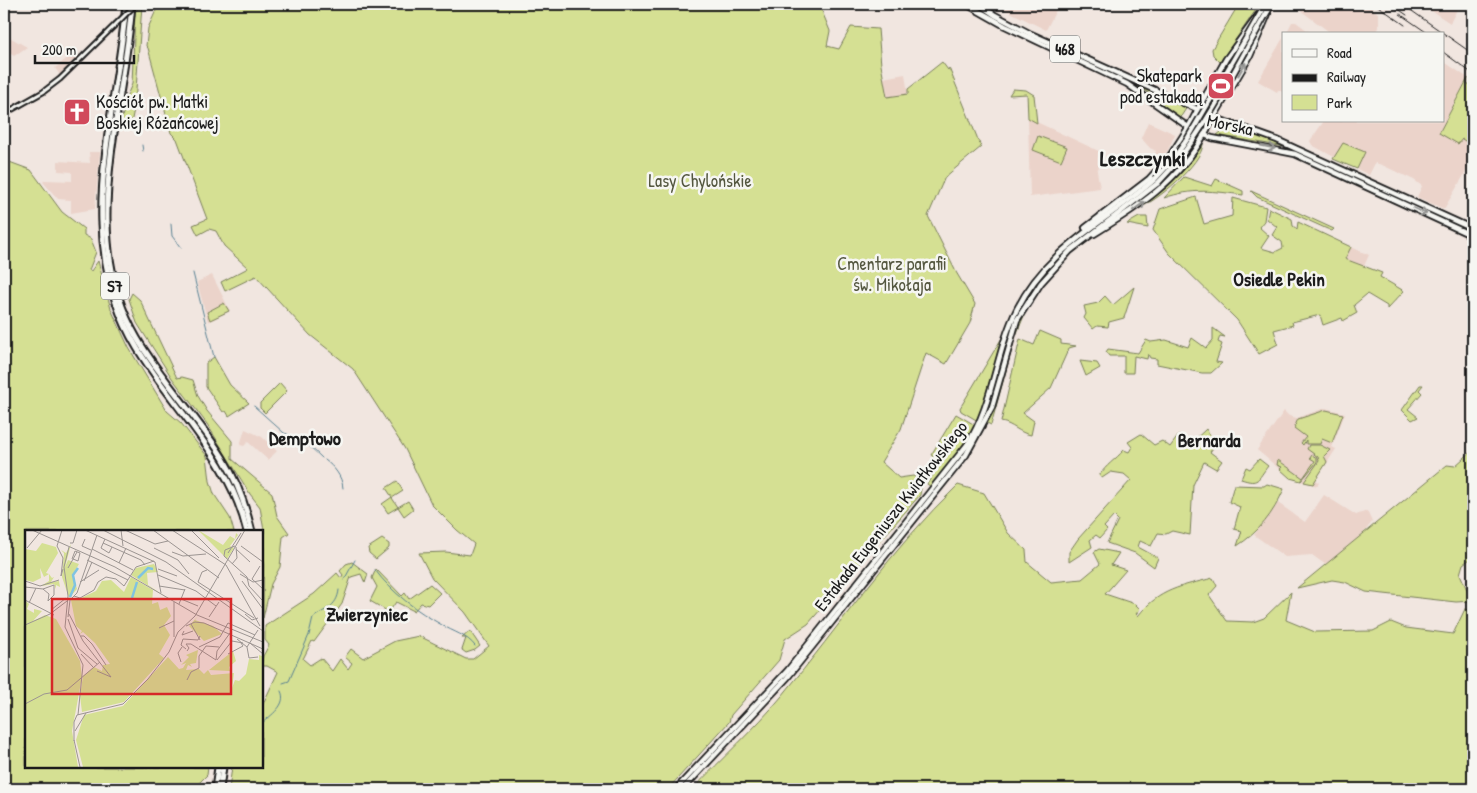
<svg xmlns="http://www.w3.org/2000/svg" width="1477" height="793" viewBox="0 0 1477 793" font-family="'Patrick Hand',sans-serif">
<rect width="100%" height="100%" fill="#f1e6e0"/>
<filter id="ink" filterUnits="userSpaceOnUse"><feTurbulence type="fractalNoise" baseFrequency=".02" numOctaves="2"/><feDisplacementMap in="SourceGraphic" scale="10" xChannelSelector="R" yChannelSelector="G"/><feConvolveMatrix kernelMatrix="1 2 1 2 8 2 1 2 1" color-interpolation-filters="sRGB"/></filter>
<g filter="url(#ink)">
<!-- built -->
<g fill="#ebd3ca">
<path d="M994 4H1059L1046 30Z"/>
<path d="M1298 4H1366L1379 14V28L1375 34H1332L1296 7Z"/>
<path d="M1421 4H1460L1450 23Z"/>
<path d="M1292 22H1296L1312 34H1286Z"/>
<path d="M4 34 27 47 14 56 11 54 4 57Z"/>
<path d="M1283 38V92L1278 90 1277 92 1258 81Z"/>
<path d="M75 52 79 56 60 75 55 68Z"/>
<path d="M1443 61 1468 78 1439 133 1473 130V160L1444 209 1417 197 1422 186 1414 180 1382 165 1375 163 1369 175 1357 169 1364 152 1344 143 1334 157 1312 145 1310 141 1324 121H1443Z"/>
<path d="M905 74 908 94 887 97 883 78Z"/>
<path d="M1028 118 1105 154 1097 171 1100 188 1030 197Z"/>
<path d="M1148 122 1175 134 1168 150 1159 161 1153 159 1156 151 1150 148 1141 138Z"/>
<path d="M89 152H100L95 209 71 213V200L58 199 43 182 45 180 72 181V172L58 171V161L90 163Z"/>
<path d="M1351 247 1369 255 1364 266 1344 259Z"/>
<path d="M212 275 230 311 208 322 197 282Z"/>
<path d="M1325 408 1345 413 1332 447 1336 449 1316 480 1319 483 1317 486 1290 478 1257 450 1284 411 1289 416 1297 418Z"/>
<path d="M245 429 262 437 277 451 268 460 248 442 244 446 240 445Z"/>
<path d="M1324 495 1356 515 1367 511 1372 522 1362 535 1326 565 1312 555 1285 557 1254 535 1278 503 1305 522Z"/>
</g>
<!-- green -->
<g fill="#d5e093" stroke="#787e58">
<path d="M159 4H819L830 31 827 46 839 49 851 27 878 29 881 65 887 97 908 94V89L942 62 948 70 949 68 981 147 945 177 928 216 956 272 975 304 970 323 946 364 926 353 901 429 881 462 899 478 913 476 922 481 920 495 808 624 785 639 779 660 731 715 729 722 668 789H229L232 767H261V708L278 672 267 666H261L263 656 269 645 265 640V626L314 594 337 573 341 578 343 575 340 571 346 564 352 562 368 574 365 583 361 574 351 577 342 604 314 642 312 641 303 659 310 665 321 658 332 671 340 659 348 669 352 663 345 657 351 649 363 658 395 641 419 636 466 659H473L489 646 465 612 432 578 419 553 446 552 470 555 474 544 457 530 432 505 405 449 353 369 310 335 256 276 225 291 221 282 248 268 224 246 216 231 209 229 198 235 193 225 207 219 177 139 171 133 148 48 146 46 148 28Z"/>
<path d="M1239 4H1260L1220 62 1213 55 1212 49Z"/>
<path d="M142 5 135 104 132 119 123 127 121 125 125 100 132 84 135 12Z"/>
<path d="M1468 78 1467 83 1470 85 1473 81V146L1462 139 1458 144 1439 133Z"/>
<path d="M1126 79 1187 107 1180 118 1147 92Z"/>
<path d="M1013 89 1026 90 1034 95 1037 123 1028 118 1027 94 1009 95Z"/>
<path d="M1229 126 1291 148 1217 135Z"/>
<path d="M1038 136 1067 147 1061 161 1033 150Z"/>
<path d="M1343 143 1365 152 1357 169 1333 159Z"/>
<path d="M1203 144C1202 164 1156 202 1137 209 1164 191 1185 172 1203 144Z"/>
<path d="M4 160 31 170 62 212 84 229V235L91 239 96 252 89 270 91 271 98 261 111 309 129 348 167 411 181 423 207 456 210 481 214 494 230 518 234 532H26V767H208L207 775 198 784 203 789H4Z"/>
<path d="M1184 177 1212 186 1216 179 1243 191V195C1213 191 1193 188 1164 198Z"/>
<path d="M1251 191 1334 229 1332 231 1325 228 1257 197Z"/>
<path d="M1196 197 1204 224 1232 216 1233 198 1266 207 1264 221 1259 227 1269 236 1261 248 1275 252 1283 248 1282 242 1272 235 1277 227 1267 219 1269 208 1292 219 1293 226 1297 229 1298 222 1351 247 1345 259 1382 273 1380 277 1404 291 1387 309V306L1367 294 1354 305 1357 313 1343 321 1342 318 1323 325 1320 315 1292 322 1293 325 1274 330 1278 344 1259 354 1237 320 1169 253 1153 230 1160 209Z"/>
<path d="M1139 217H1147L1148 228 1127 224Z"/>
<path d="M1134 287 1124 318 1109 322 1108 327 1097 326 1093 329 1084 318 1086 314 1084 306 1098 303 1105 296 1113 305Z"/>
<path d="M132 293 140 300 177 378 182 377 193 380 198 396 207 411 232 441V459L272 493 277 516 289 533 283 537 280 567 271 584 263 618 264 531 260 507 250 494 207 424 172 378 137 323 129 299Z"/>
<path d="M224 303 229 311 210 320 207 312Z"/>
<path d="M1028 306 1015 338 991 425 987 423 1017 330Z"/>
<path d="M1213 328 1225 337 1220 336 1218 342 1222 344 1216 362 1222 363 1211 373H1202L1157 364V359L1150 358 1148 354 1147 359 1134 356 1133 373H1124V356H1109L1106 352 1108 349 1138 353 1146 340 1151 342 1166 340 1188 347 1192 338 1206 348 1213 340Z"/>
<path d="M1040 331 1061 340V344L1076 346 1069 348 1051 388 1023 413 1034 421 1031 435C1019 433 1013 424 1001 422L1020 339 1034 345Z"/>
<path d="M1003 336 978 421 961 411 960 408Z"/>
<path d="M214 357 230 385 249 403 229 416 226 411 223 412 206 387V363Z"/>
<path d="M1080 361 1097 363 1100 368 1086 376Z"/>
<path d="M280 383 287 391 265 413 260 408V403Z"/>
<path d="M1420 385H1423L1419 390 1422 393 1408 409 1418 417 1412 420 1402 410Z"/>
<path d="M1326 410 1343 414 1332 443 1322 439 1320 444H1306V440L1303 445 1301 443 1306 437 1294 428 1298 419Z"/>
<path d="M956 414 975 425 958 452 931 487 927 484 941 462 931 455Z"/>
<path d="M1206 429 1216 444 1210 452 1222 461 1216 469 1204 462 1193 485 1190 535 1172 531 1166 534 1158 533 1151 546 1140 541 1138 547 1158 558 1154 567 1135 553 1107 543 1118 520 1114 516 1104 527 1107 530 1100 538 1096 535 1090 540 1092 547 1069 562V552L1078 539 1131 480 1124 474 1111 472 1102 478 1099 476C1106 465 1115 460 1124 450L1129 452 1132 447 1128 442 1141 434 1154 445 1162 441 1170 447 1179 435 1190 444Z"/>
<path d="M1309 445H1320L1330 450 1324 456 1327 462 1313 484 1304 482 1319 461 1318 457 1307 449Z"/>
<path d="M1473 450V557L1463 564 1460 574 1472 601 1456 602 1366 592 1345 582 1332 580 1297 588 1447 465 1455 466Z"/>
<path d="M1312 455 1317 458V462L1301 481 1290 478 1280 469 1282 467 1277 465 1278 460 1303 478 1315 461 1310 458Z"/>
<path d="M1259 459 1268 466C1257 480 1259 485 1241 479L1246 467 1250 469Z"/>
<path d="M397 481 403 491 392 498 398 507 408 501 413 509 404 516 398 507 388 513 382 504 392 497 386 488Z"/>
<path d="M1267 484 1284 489C1273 514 1259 532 1237 546L1242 531 1234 529 1240 507 1229 502 1234 485 1264 486Z"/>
<path d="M958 485 984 493 1008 533 1026 550 1027 562 1051 582 1082 579 1100 564 1094 552 1099 549 1119 553 1111 565 1126 570 1105 594 1135 604 1140 609 1136 614 1138 616C1159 589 1182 586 1213 578L1217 586 1209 595 1227 621 1253 622 1264 618 1291 592 1286 620 1315 632 1373 631 1391 622 1406 628 1453 634 1465 609 1473 611V789H693C722 758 755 729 782 696 840 626 892 548 958 485Z"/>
<path d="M382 539 389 544V548L376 559 369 553 368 548Z"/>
<path d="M376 569 402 596 405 593 409 599 430 584 440 593 428 605 421 603 414 611 396 602 389 612 370 601 377 587 372 578Z"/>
<path d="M470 631 480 646 475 650 466 653 462 650 466 638H462Z"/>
</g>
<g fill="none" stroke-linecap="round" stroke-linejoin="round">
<!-- stream -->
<g stroke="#588092" stroke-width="1">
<path d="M142 145 143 151"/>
<path d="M171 224 172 236 181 248"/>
<path d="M193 273 214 357"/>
<path d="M254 406 284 433 302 439 322 458"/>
<path d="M325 460C334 467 342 476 343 488"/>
<path d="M375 570C392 593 417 611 442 625 453 632 467 635 475 646"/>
<path d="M344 580 355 560"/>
<path d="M283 683 289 681 309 635 313 618C324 609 337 608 339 590"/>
<path d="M261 724C271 715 288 705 281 691"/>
</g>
<!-- tertiary casing -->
<g stroke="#1c1c1c" stroke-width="7">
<path id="tertiary" d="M4 114 43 92 60 79 115 25"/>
</g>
<!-- primary casing -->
<g stroke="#1c1c1c" stroke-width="8">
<g id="primary">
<path d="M966 4 1005 26 1127 84 1194 131 1212 138 1295 154 1473 236"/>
<path d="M979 4 995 15 1031 34 1221 120 1277 140 1473 229"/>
<path d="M1188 128 1198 109"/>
<path d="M1204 135 1214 117"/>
</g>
</g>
<!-- trunk casing -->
<g stroke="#1c1c1c" stroke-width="8">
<g id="trunk">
<path d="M1198 109 1226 59 1258 15"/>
<path d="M1214 117 1250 56 1268 14"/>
<path d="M1085 228 1149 179 1170 156 1188 128"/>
<path d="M1094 234C1137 208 1179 181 1204 135"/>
<path d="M676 789 788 670 967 445C994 403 995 353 1017 309 1048 247 1106 222 1155 179"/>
<path d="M683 789 787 678 966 455 992 407 1017 320 1041 283 1070 251 1158 183"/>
</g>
</g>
<!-- motorway casing -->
<g stroke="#1c1c1c" stroke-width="9">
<g id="motorway">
<path d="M126 4C116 122 71 238 137 348 174 410 230 458 247 532"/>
<path d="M132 4C124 114 77 235 137 338 162 381 197 416 223 458 237 481 246 506 252 532"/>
<path d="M215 789 218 767"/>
<path d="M220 789 223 767"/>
</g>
</g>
<!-- tertiary -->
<use href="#tertiary" stroke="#f6f6f2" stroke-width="3"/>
<!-- primary -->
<use href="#primary" stroke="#f6f6f2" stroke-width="4.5"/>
<!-- trunk -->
<use href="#trunk" stroke="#f6f6f2" stroke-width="4.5"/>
<!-- motorway -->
<use href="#motorway" stroke="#f6f6f2" stroke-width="5"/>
<!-- rail -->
<g stroke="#1c1c1c" stroke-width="1">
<path d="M1375 4 1405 25"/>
<path d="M1391 4 1407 15"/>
<path d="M1402 4 1473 54"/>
<path d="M1400 14 1429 34"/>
<path d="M1443 52 1473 74"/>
</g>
<!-- tertiary-bridge casing -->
<g stroke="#1c1c1c" stroke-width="7" stroke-linecap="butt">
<path id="tertiary-bridge" d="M115 25 136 4"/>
</g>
<!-- trunk-bridge casing -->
<g stroke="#1c1c1c" stroke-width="8" stroke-linecap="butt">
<g id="trunk-bridge">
<path d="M1155 179 1174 158 1188 138 1266 4"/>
<path d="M1158 183C1206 134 1237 63 1272 4"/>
</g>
</g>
<!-- tertiary-bridge -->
<use href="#tertiary-bridge" stroke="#f6f6f2" stroke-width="3"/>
<!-- trunk-bridge -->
<use href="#trunk-bridge" stroke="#f6f6f2" stroke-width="4.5"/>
</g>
<!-- one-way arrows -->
<defs><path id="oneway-shaft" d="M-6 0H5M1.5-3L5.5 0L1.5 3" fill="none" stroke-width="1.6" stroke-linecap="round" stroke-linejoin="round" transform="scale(1.25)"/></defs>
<g stroke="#949492">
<use href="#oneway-shaft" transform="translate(1242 69) rotate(-60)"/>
<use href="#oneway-shaft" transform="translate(1268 147) rotate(11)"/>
<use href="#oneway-shaft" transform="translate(1139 206) rotate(-35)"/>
<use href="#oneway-shaft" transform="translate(1420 211) rotate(25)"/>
</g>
</g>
<!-- icons -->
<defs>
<g id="stadium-square" transform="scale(1.4375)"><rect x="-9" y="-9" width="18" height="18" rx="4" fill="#d1495b" stroke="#f6f6f2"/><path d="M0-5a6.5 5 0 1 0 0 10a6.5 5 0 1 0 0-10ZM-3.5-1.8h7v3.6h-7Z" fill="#fff"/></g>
<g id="church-square" transform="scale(1.4375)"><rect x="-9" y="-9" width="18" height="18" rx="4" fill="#d1495b" stroke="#f6f6f2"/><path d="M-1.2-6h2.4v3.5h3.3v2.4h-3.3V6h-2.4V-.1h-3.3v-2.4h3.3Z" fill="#fff"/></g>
</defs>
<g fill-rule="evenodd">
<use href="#stadium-square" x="1221" y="86"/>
<use href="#church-square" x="77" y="112"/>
</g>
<g text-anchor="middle" stroke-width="5" stroke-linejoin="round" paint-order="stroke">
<!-- shield labels -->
<g fill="#f6f6f2" stroke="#5d5d5c" stroke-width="1">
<rect x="1050" y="35.5" width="30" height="27" rx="4"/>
<rect x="101" y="272.5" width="28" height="27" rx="4"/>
</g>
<g font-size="16" font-weight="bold" fill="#1c1c1c">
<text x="1065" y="55">468</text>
<text x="115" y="292">S7</text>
</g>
<!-- poi labels -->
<g font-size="18" fill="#1c1c1c" stroke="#f6f6f2" text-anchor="end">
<text x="1202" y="82">Skatepark<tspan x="1202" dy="21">pod estakadą</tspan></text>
<text x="96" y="108" text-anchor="start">Kościół pw. Matki<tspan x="96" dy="21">Boskiej Różańcowej</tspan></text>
</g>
<!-- street labels -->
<g font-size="18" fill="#1c1c1c" stroke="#f6f6f2">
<text transform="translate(1230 125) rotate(12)" y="6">Morska</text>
<text transform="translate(891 516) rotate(-52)" y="6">Estakada Eugeniusza Kwiatkowskiego</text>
</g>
<!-- park labels -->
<g font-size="18" fill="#545740" stroke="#f6f6f2">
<text x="700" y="187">Lasy Chylońskie</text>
<text x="892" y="270">Cmentarz parafii<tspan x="892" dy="21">św. Mikołaja</tspan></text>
</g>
<!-- neighbourhood labels -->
<g font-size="19" font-weight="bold" fill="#1c1c1c" stroke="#f6f6f2">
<text x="1279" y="286">Osiedle Pekin</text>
<text x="1209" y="447">Bernarda</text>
<text x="367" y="621">Zwierzyniec</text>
</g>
<!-- quarter labels -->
<g font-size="20" font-weight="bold" fill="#1c1c1c" stroke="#f6f6f2">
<text x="305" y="445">Demptowo</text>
</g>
<!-- district labels -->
<g font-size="22" font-weight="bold" fill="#1c1c1c" stroke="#f6f6f2">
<text x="1143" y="166">Leszczynki</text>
</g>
</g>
<!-- overview -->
<g transform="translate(25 530)">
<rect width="238" height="238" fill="#f1e6e0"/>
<path d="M173 0 198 15 205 6 210 9 211 3 213 5 205 16 209 18 202 29ZM17 13 31 17 33 23 21 43 24 44 27 48 29 47 26 52 34 51 35 57 31 55V59L29 54 16 56 24 51V44L19 47 15 38 16 48 8 52 0 50V19L11 21ZM46 14 40 37 43 30 54 34 48 44 52 59 44 68 37 47 39 23 36 20 41 23ZM129 34 133 42 122 43 123 55 147 71 106 45 111 38ZM106 47 128 60 127 74 133 72 135 80 142 77 146 86 139 95 145 105 134 124 139 128 99 172 57 182 55 166 58 146 69 137 77 141 78 135 85 134 70 113 58 102 55 104 57 101 51 96 46 70 56 68 71 61 77 51 86 50 99 62ZM0 70 4 74 2 79 9 83V79L17 81 8 91 20 85 31 89 55 131 57 147 47 201 53 237H0ZM173 86 170 90 188 96 197 104 179 111 164 96ZM173 120 171 133 165 134 167 137 163 135 161 140 174 139 179 144 183 140 186 145 209 143 207 158 210 150 214 151 221 144 224 129 234 130V125L237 126V237H58L51 210 59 185 98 176 143 127 154 139 158 138 161 133 156 135 164 127 161 125ZM208 121 211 131 204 137 205 141 184 140Z" fill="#d5e093"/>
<path fill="none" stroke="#80c3e1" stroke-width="2.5" d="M113 48 123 38 128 39M45 67 50 55 48 45 53 38M107 68 112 52"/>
<path fill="none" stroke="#9c9592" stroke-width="1" d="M7 0 90 37 172 85 238 112M37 0 32 16 38 28 36 46 38 39M60 0 130 32 136 63M78 0 141 32 238 101M96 0 98 16M100 0 130 14 143 11M128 0 194 48M147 0 201 35 235 96M166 0 194 28M60 9 57 16 66 20M80 9 76 18 84 23 87 17M45 13H48L52 0M78 13 116 30 120 35M210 16 200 20 199 26 222 47 224 56 238 71M216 16 238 32M44 17 39 37 43 66 40 97 58 135 53 185M2 18 17 0M129 18 153 30 164 44M67 19 108 40M211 19 225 32M147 22 158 26 181 24M203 23 216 3M47 29 50 21 55 23 53 31 48 29M62 30 103 50M94 33 101 18M207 34 212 28 211 17M235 36 227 49 238 59M43 38 52 22M133 39 152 46M182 40 177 42 173 52 229 88M215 44 228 52 238 50M133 45 171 61 191 76M0 51 15 56M59 51 67 32M217 51 238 79M55 52 74 40M15 56 34 50M134 56 160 60M0 57 18 59 24 64 23 71M18 59 29 55V65L23 71M49 66 55 68 69 60 73 52 81 47 91 49 99 56 111 37 129 31M156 69 173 76M0 70 29 85M149 72V107M4 73 11 58M154 74 160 59M26 80 41 68M44 84 58 111 86 147M220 84 227 90 233 88M43 87 45 70 52 63 72 5M184 87 194 72M43 89 53 118 72 134M166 94 175 110M0 95 25 84 42 71M161 96 170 92 179 93 238 119M134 98 149 91M159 101 157 105 168 101M56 106H59L67 114 81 135M212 109 222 117 224 128 233 127M225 113 238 124M174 117 195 107 203 93 230 105M222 117 233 100M161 119 156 115 158 109 173 110 175 106M162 121 164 118 161 114H166L191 130M56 124 68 137M203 124 218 116 216 113M191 130 192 121 205 103M192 130 207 111 218 113M156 132 153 123 157 117M72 141 86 147M162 150 166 142 174 138V126L181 116 194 117M0 174 19 164 42 160 75 132M50 201 61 183M49 210 55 237M49 211V192L52 185 98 174 123 149 144 122 153 102 170 86 220 0"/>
<path fill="#d62828" fill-opacity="0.15" stroke="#d62828" stroke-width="2.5" d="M27 69H206V164H27Z"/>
<rect width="238" height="238" fill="none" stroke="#1c1c1c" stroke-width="2.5"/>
</g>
<!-- margin -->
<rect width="1477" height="793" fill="none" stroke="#f6f6f2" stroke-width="20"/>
<rect x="10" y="10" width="1457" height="773" fill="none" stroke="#1c1c1c" stroke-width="2" filter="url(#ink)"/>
<!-- legend -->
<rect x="1282" y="32" width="162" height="90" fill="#f6f6f2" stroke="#9f9f9c"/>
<rect x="1292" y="49" width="25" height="8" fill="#f6f6f2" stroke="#9f9f9c"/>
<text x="1327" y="58" font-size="15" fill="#1c1c1c">Road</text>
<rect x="1292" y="74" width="25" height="8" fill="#1c1c1c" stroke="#9f9f9c"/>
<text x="1327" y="82" font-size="15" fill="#1c1c1c">Railway</text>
<rect x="1292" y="95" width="25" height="15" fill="#d5e093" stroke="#9f9f9c"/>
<text x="1327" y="108" font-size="15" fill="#1c1c1c">Park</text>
<!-- scale -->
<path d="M35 55v8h99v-8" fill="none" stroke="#1c1c1c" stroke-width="2.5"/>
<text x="42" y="55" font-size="15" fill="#1c1c1c" stroke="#f6f6f2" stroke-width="4" paint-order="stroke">200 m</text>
</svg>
